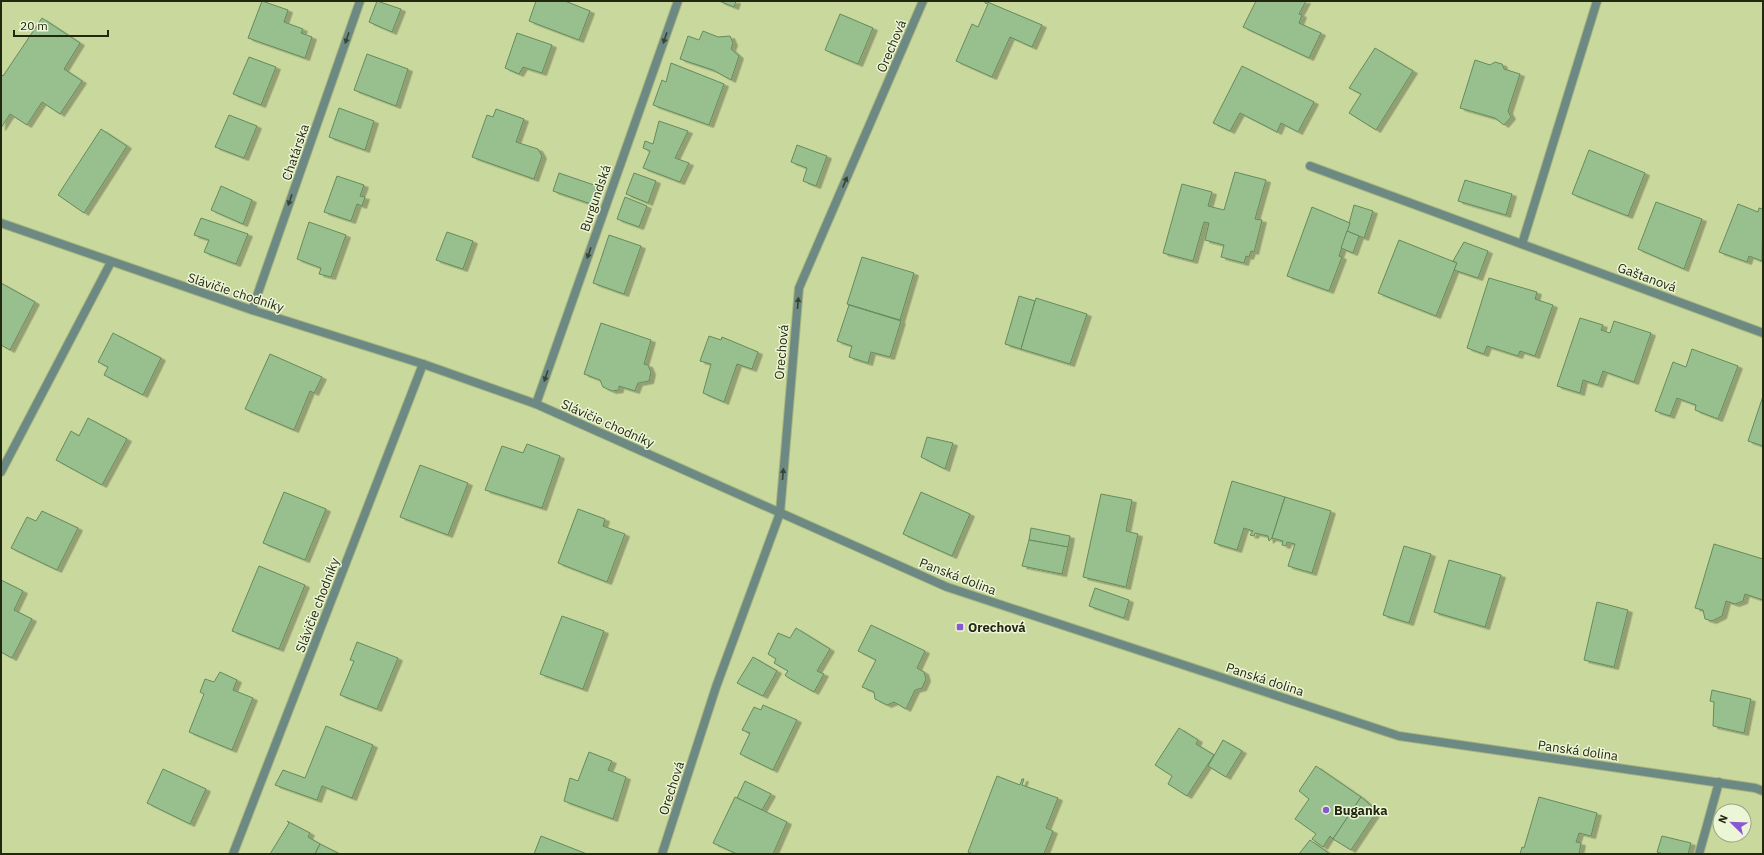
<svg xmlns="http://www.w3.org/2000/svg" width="1764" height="855" viewBox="0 0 1764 855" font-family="'IBM Plex Sans',sans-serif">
<defs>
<filter id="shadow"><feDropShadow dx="4.5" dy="2.5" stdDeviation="0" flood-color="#0004"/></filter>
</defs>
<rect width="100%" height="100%" fill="#c9d89c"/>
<!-- building -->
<g fill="#98c08e" stroke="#658b5c" filter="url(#shadow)">
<path d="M262 1 288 10 284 22 303 29 301 33 312 37 305 58 248 38Z"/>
<path d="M377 1 401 9 392 32 369 22Z"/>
<path d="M536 1H565L590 11 579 40 529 21Z"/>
<path d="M719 1H736L734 7Z"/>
<path d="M985 1 1042 25 1032 47 1010 37 992 77 956 61 972 24 978 27 988 4 985 3Z"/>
<path d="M1256 1H1306L1299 14 1302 15 1299 23 1321 33 1309 58 1243 27Z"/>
<path d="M840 14 873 28 858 64 825 50Z"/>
<path d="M42 18 80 43 64 69 82 81 60 114 42 102 27 125 10 114 1 128V74L3 76Z"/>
<path d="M703 31 718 37 730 36 733 43 731 49 739 56 731 80 713 70 680 59 688 36 699 40Z"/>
<path d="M517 33 552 45 542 73 523 67 519 74 505 68Z"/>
<path d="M1375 48 1413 71 1376 130 1349 113 1361 94 1349 88Z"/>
<path d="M367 54 408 69 396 106 354 90Z"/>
<path d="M249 57 276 67 261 105 233 94Z"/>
<path d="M1475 60 1490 65 1495 62 1502 64 1504 69 1520 74 1508 111 1511 117 1504 125 1495 118 1460 108Z"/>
<path d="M671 63 724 84 709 125 653 105 662 80 666 82Z"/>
<path d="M1242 66 1314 102 1298 132 1281 123 1277 132 1240 113 1230 131 1213 123Z"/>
<path d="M339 108 374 121 365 150 329 137Z"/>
<path d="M496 109 524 119 516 142 538 149 542 156 534 179 472 157 487 115 493 117Z"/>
<path d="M229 115 257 126 244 158 215 147Z"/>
<path d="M659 121 688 131 675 158 689 163 680 182 643 168 650 151 643 148 645 141 653 144Z"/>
<path d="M101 129 127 146 84 213 58 195Z"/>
<path d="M797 145 827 156 816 186 803 181 807 168 791 162Z"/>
<path d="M1589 150 1645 173 1628 216 1572 194Z"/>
<path d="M1235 172 1266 180 1255 219 1262 220 1254 252 1251 251 1249 257 1246 256 1244 263 1221 257 1224 245 1205 240 1209 223 1204 222 1193 261 1163 253 1182 184 1212 192 1208 206 1224 210Z"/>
<path d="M559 173 597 186 591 204 553 191Z"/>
<path d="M634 173 656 181 648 203 626 194Z"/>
<path d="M337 176 364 185 360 196 365 197 362 206 357 204 351 221 324 212Z"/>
<path d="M1465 180 1512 194 1506 215 1458 201Z"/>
<path d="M221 186 252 200 243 224 211 210Z"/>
<path d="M625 197 647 206 639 227 617 219Z"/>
<path d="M1656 202 1702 219 1684 269 1638 249Z"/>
<path d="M1738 204 1758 212 1759 208 1763 209 1762 261 1749 256 1747 262 1719 252Z"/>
<path d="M1354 205 1373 211 1364 238 1347 231Z"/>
<path d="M1312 207 1350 223 1339 256 1342 257 1329 291 1287 276Z"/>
<path d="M201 218 248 234 236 264 204 252 209 240 194 235Z"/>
<path d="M309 222 346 235 331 277 319 274 321 268 297 259Z"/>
<path d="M1347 231 1359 236 1353 253 1341 248Z"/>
<path d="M447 232 473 241 463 269 436 260Z"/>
<path d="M609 235 641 246 624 294 593 283Z"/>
<path d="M1399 240 1457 263 1436 316 1378 293Z"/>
<path d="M1464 242 1488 251 1478 278 1454 270 1457 263 1453 261Z"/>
<path d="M862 257 914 273 900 320 847 304Z"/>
<path d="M1489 278 1537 292 1535 299 1553 305 1535 356 1520 351 1518 356 1487 346 1484 354 1467 348Z"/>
<path d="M1 283 35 302 10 350 1 345Z"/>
<path d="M1019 296 1035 301 1021 349 1005 344Z"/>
<path d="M1036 298 1087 314 1070 364 1021 349Z"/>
<path d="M849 305 901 321 890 357 871 352 868 363 849 357 852 346 837 341Z"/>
<path d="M1580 318 1603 325 1601 330 1610 333 1614 321 1651 333 1634 382 1603 371 1598 385 1583 380 1580 393 1557 386Z"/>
<path d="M601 323 651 340 644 364 648 365 651 372 649 381 638 383 635 391 619 386V390L612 391 603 387 600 380 584 374Z"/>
<path d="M113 333 161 358 143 395 104 375 108 367 98 362Z"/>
<path d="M709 336 721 340 722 337 758 352 752 369 737 364 724 402 703 393 711 364 700 361Z"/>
<path d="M1692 349 1738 366 1718 419 1695 410 1696 405 1677 398 1670 416 1655 411 1673 362 1686 367Z"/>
<path d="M270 354 322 377 314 393 310 391 294 430 245 409Z"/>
<path d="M1763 396V446L1748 441Z"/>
<path d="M88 418 127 439 102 485 56 460 71 431 79 436Z"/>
<path d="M927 437 953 443 945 469 921 457Z"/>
<path d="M527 444 560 456 542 508 485 490 502 446 523 453Z"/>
<path d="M420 465 468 483 448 535 400 517Z"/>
<path d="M1232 481 1285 497 1272 538 1269 541 1268 536 1255 533 1254 536 1250 535 1253 531 1244 528 1237 550 1214 543Z"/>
<path d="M284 492 326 509 305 560 263 543Z"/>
<path d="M921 492 970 514 952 556 903 534Z"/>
<path d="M1101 494 1132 500 1126 531 1138 534 1126 587 1083 577Z"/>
<path d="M1285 497 1331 511 1312 573 1288 566 1295 544 1287 542 1286 546 1282 545 1283 541 1272 538Z"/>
<path d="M578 509 605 519 603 526 625 534 607 582 558 563Z"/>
<path d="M42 511 78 528 57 570 11 548 27 517 36 521Z"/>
<path d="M1031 528 1070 536 1068 547 1029 540Z"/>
<path d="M1029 540 1068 547 1062 574 1022 566Z"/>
<path d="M1714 544 1763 559V600L1745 594 1743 601 1735 604 1726 601 1722 616 1712 621 1705 619 1703 610 1695 608Z"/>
<path d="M1404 546 1431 554 1409 623 1383 615Z"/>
<path d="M1449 560 1501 575 1485 627 1434 612Z"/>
<path d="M259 566 305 585 279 649 232 631Z"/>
<path d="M1 580 23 591 14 610 32 619 12 658 1 652Z"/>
<path d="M1095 588 1129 600 1124 618 1089 606Z"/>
<path d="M1597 602 1628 610 1614 667 1584 660Z"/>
<path d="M562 616 604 631 583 689 540 674Z"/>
<path d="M871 625 925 651 917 668 924 672 926 679 922 688 915 690 906 709 894 702 887 705 875 699 874 692 862 687 876 660 858 651Z"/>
<path d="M796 628 830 649 817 671 824 674 814 692 787 677 785 675 788 671 774 663 776 659 768 654 778 633 790 638Z"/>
<path d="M357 642 398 658 377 709 340 695 354 661 350 660Z"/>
<path d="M753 657 777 671 763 696 737 683Z"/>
<path d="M220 672 237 680 233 690 253 698 232 750 189 732 204 694 200 692 205 679 214 682Z"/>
<path d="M1712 690 1751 699 1744 733 1713 726 1714 702 1710 701Z"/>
<path d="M763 705 797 720 773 770 740 754 750 733 742 730 754 707 761 710Z"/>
<path d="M326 726 373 745 352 798 322 786 317 800 275 785 283 770 305 778Z"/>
<path d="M1179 728 1198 740 1196 744 1214 755 1187 796 1168 784 1172 776 1155 765Z"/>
<path d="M1223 740 1242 751 1226 777 1208 766Z"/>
<path d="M589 752 612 761 608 770 626 777 613 819 564 801 570 778 578 781Z"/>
<path d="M1316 766 1361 797 1333 839 1330 836 1323 847 1312 839 1316 834 1295 819 1309 799 1299 791Z"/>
<path d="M163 769 206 789 190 824 147 803Z"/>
<path d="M997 776 1020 785 1022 779H1024L1022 785 1058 798 1046 828 1053 831 1044 854H973L968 852Z"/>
<path d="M745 781 771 794 762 810 737 798Z"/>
<path d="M735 797 787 822 773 854H737L713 843Z"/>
<path d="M1361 797 1377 811 1351 850 1333 839Z"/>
<path d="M1539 797 1597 813 1591 836 1579 833 1576 842 1581 843 1579 854H1520L1522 847 1524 848Z"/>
<path d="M287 821 310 833 308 837 320 844 315 854H270L289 823Z"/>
<path d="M541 836 587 854H534Z"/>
<path d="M1662 836 1691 843 1688 854H1664L1657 852Z"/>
<path d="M1310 840 1330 854H1299Z"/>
<path d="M320 844 340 854H315Z"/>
</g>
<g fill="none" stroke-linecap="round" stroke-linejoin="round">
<!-- street casing -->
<g stroke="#a8b580" stroke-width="10">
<g id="street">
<path d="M1310 166 1763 333"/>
<path d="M1 223 252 310 423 364 536 404 947 587 1399 736 1755 788 1763 791"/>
<path d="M1522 244 1597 1"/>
<path d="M252 310 360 1"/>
<path d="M536 404 678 1"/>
<path d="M1 472 111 262"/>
<path d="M233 854 423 364"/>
<path d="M662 854 716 687 780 513 799 288 923 1"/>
<path d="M1699 854 1719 782"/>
</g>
</g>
<!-- street -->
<use href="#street" stroke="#6c8a83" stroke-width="8"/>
</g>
<!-- one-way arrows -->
<defs><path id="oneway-solid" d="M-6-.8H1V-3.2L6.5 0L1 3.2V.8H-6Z"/></defs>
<g fill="#384532">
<use href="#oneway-solid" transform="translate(347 38) rotate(109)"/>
<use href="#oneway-solid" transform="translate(665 38) rotate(109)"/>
<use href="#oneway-solid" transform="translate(845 182) rotate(-67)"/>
<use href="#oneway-solid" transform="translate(290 200) rotate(109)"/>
<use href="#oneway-solid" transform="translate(589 253) rotate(109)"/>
<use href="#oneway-solid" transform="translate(798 303) rotate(-85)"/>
<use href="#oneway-solid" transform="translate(546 376) rotate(109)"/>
<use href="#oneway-solid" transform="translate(783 474) rotate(-85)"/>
</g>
<!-- markers -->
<g fill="#8957d0" stroke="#edf5d7" stroke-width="1.5">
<rect x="956" y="623" width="8" height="8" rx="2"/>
<circle cx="1326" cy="810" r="4"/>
</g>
<g text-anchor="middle" stroke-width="3" stroke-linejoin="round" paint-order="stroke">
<!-- street labels -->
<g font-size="13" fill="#222810" stroke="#edf5d7">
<text transform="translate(891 46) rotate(-67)" y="5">Orechová</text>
<text transform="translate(295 152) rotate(-71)" y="5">Chatárska</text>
<text transform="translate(595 198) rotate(-71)" y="5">Burgundská</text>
<text transform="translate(1647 277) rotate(20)" y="5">Gaštanová</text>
<text transform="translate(236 292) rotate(18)" y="5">Slávičie chodníky</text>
<text transform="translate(781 352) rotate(-85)" y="5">Orechová</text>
<text transform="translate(608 423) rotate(24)" y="5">Slávičie chodníky</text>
<text transform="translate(958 576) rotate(21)" y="5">Panská dolina</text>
<text transform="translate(317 605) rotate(-69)" y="5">Slávičie chodníky</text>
<text transform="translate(1265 679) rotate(18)" y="5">Panská dolina</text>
<text transform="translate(1578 750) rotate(8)" y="5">Panská dolina</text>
<text transform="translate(671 788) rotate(-72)" y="5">Orechová</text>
</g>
<!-- poi labels -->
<g font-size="13" font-weight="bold" fill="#222810" stroke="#edf5d7" text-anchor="start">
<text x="968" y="632">Orechová</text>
<text x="1334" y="815">Buganka</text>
</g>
</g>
<!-- border -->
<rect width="1764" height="855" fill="none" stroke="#222810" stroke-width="4"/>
<!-- north arrow -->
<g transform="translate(1732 823) rotate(293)"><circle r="19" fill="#edf5d7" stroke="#9ca387"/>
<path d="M0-3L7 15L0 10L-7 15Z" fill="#8957d0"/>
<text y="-6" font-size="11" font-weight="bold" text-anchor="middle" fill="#222810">N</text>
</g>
<!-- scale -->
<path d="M14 30v6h94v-6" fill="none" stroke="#222810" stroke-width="2"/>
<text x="20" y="30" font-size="12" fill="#222810" stroke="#edf5d7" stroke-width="3" paint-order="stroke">20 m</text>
</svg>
